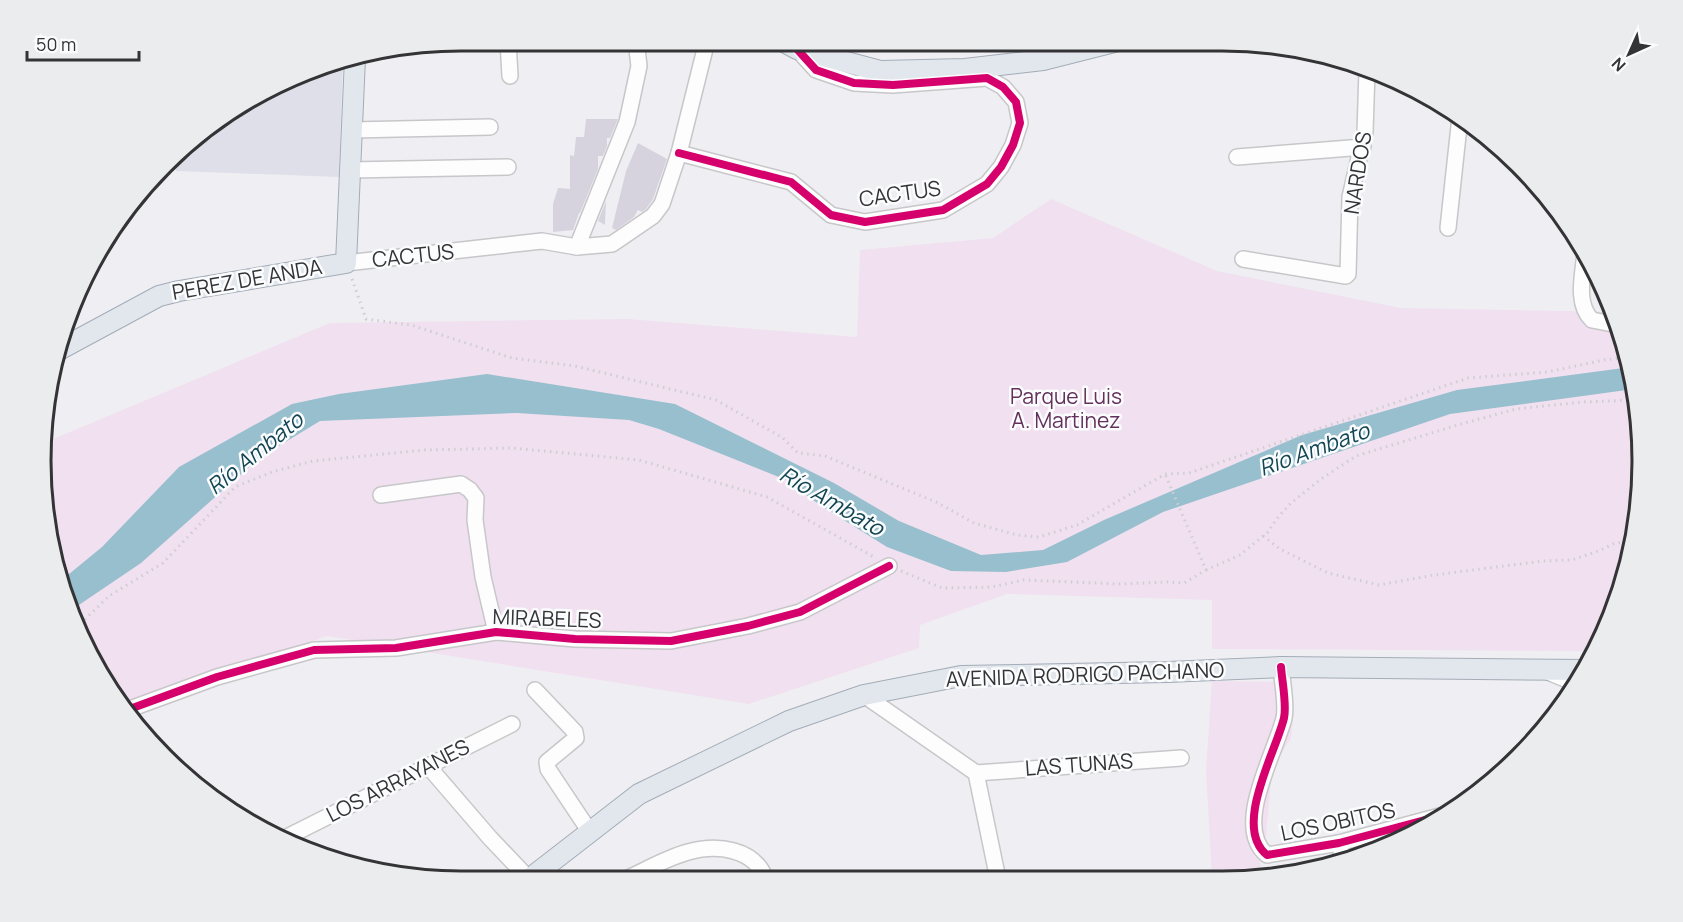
<svg xmlns="http://www.w3.org/2000/svg" width="1683" height="922" viewBox="0 0 1683 922" font-family="Manrope,sans-serif">
<rect width="100%" height="100%" fill="#efeff3"/>
<!-- built -->
<path fill="#dedfe9" d="M343 60 339 177 176 171V158L205 128 326 63Z"/>
<!-- green -->
<g fill="#f1e0f0">
<path d="M1051 199 1217 271 1401 308 1613 312 1628 352 1642 433 1639 516 1620 596 1595 651 1212 649V600L1007 594 920 625 919 648 749 704 327 636 125 706 73 622 41 489 46 442 330 323 628 319 857 337 860 250 993 238Z"/>
<path d="M1212 681 1292 682 1294 710 1291 738 1272 770 1265 848 1259 857 1263 878H1212L1206 770Z"/>
</g>
<!-- water -->
<path fill="#97bfcd" d="M1631 367 1634 389 1450 414 1163 512 1067 562 1006 572 951 571 887 547 820 505 784 479 659 429 629 420 517 413 320 421 259 458 141 563 70 611 63 579 102 547 179 467 292 404 339 394 487 374 675 404 834 483 899 521 981 555 1043 550 1104 520 1302 435 1457 390Z"/>
<!-- building -->
<g fill="#d7d3de">
<path d="M586 119H618L610 138H607V146L603 156H598V169L580 213H579L573 230 553 232V204L558 188 570 189V155L574 156 576 137H584Z"/>
<path d="M638 143 667 159 653 199 646 209 642 212 638 210 634 217 616 230 612 228 626 171Z"/>
<path d="M606 201 605 225 598 221Z"/>
</g>
<g fill="none" stroke-linecap="round" stroke-linejoin="round">
<!-- minor casing -->
<g stroke="#c7c7ca" stroke-width="18">
<g id="minor">
<path d="M508 41 510 76"/>
<path d="M352 130 490 127"/>
<path d="M679 153 791 182 831 215 865 222 943 210 987 184 1001 167 1013 145 1020 123 1016 102 1003 87 987 78 893 85 854 83 816 70 797 49"/>
<path d="M1237 157 1363 147"/>
<path d="M350 170 508 167"/>
<path d="M1448 228 1460 117"/>
<path d="M577 247 627 122 639 66 636 41"/>
<path d="M1585 253C1583 274 1575 304 1592 320L1618 325"/>
<path d="M1243 259 1346 276 1348 274 1350 197 1365 132 1367 70"/>
<path d="M346 263 542 241 577 247 612 244 653 216 662 204 679 153 705 49"/>
<path d="M381 495 461 484 470 490 476 498 475 520 483 577 496 632"/>
<path d="M1281 667C1282 681 1287 705 1284 718 1276 752 1232 827 1267 855L1339 843 1451 813"/>
<path d="M1548 672 1577 684"/>
<path d="M535 690 575 732 576 738 547 762 548 769 590 832"/>
<path d="M864 695 976 773 998 879"/>
<path d="M127 710 217 677 314 650 396 648 496 632 575 639 671 641 748 626 800 612 889 566"/>
<path d="M428 766 490 838 529 879 534 880"/>
<path d="M976 773 1181 758"/>
<path d="M283 839 512 724"/>
<path d="M1339 843 1344 862"/>
<path d="M624 880C644 871 666 858 688 852 717 844 755 848 766 880"/>
</g>
</g>
<!-- major casing -->
<g stroke="#a3acb7" stroke-width="22">
<g id="major">
<path d="M782 41 797 49 880 71 965 69 1043 60 1118 41"/>
<path d="M55 352 159 296 179 291 346 263 355 58"/>
<path d="M528 880 639 794 789 721 864 695 961 676 1168 672 1281 667 1587 670"/>
</g>
</g>
<!-- path -->
<g stroke="#ceced1" stroke-width="3" stroke-dasharray="1.5 4.5" stroke-linecap="butt">
<path d="M352 279 366 319 411 325 512 358 575 366 716 400 783 438 798 453 825 456 936 502 974 523 1017 535 1039 537 1077 525 1165 474 1189 473 1468 378 1548 372 1604 360 1629 357"/>
<path d="M1263 536 1280 549 1328 573 1379 585 1434 575 1543 561 1572 560 1601 550 1613 544 1633 540"/>
<path d="M1206 570 1240 555 1268 532 1279 516 1291 503 1321 479 1356 456 1461 424 1516 409 1582 402 1636 400"/>
<path d="M901 571 942 588 992 587 1023 580 1120 584 1167 582 1184 583 1206 570 1165 474"/>
<path d="M76 628 109 596 163 563 235 487 272 472 313 461 425 450 512 448 639 460 767 497 874 557"/>
</g>
<!-- minor -->
<use href="#minor" stroke="#fdfdfd" stroke-width="15"/>
<!-- major -->
<use href="#major" stroke="#e2e7ed" stroke-width="20"/>
<!-- cycleway casing -->
<g stroke="#fbfcfe" stroke-width="11">
<g id="cycleway">
<path d="M679 153 791 182 831 215 865 222 943 210 987 184 1001 167 1013 145 1020 123 1016 102 1003 87 987 78 893 85 854 83 816 70 797 49"/>
<path d="M1281 667C1282 681 1287 705 1284 718 1276 752 1232 827 1267 855L1339 843 1451 813"/>
<path d="M127 710 217 677 314 650 396 648 496 632 575 639 671 641 748 626 800 612 889 566"/>
</g>
</g>
<!-- cycleway -->
<use href="#cycleway" stroke="#d6006c" stroke-width="8"/>
</g>
<g text-anchor="middle" stroke-width="5" stroke-linejoin="round" paint-order="stroke">
<!-- street labels -->
<g font-size="21" fill="#343437" stroke="#fbfcfe">
<text transform="translate(1358 173) rotate(-81)" y="7">NARDOS</text>
<text transform="translate(900 194) rotate(-8)" y="7">CACTUS</text>
<text transform="translate(413 256) rotate(-6)" y="7">CACTUS</text>
<text transform="translate(247 280) rotate(-10)" y="7">PEREZ DE ANDA</text>
<text transform="translate(547 619) rotate(2)" y="7">MIRABELES</text>
<text transform="translate(1085 675) rotate(-2)" y="7">AVENIDA RODRIGO PACHANO</text>
<text transform="translate(1079 765) rotate(-4)" y="7">LAS TUNAS</text>
<text transform="translate(398 781) rotate(-27)" y="7">LOS ARRAYANES</text>
<text transform="translate(1338 822) rotate(-12)" y="7">LOS OBITOS</text>
</g>
<!-- park labels -->
<g font-size="21" fill="#63305b" stroke="#fbfcfe">
<text x="1066" y="404">Parque Luis<tspan x="1066" dy="24">A. Martinez</tspan></text>
</g>
<!-- water labels -->
<g font-size="22" font-style="italic" fill="#124553" stroke="#fbfcfe">
<text transform="translate(1314 449) rotate(-20)" y="8">Río Ambato</text>
<text transform="translate(255 453) rotate(-39)" y="8">Río Ambato</text>
<text transform="translate(832 501) rotate(30)" y="8">Río Ambato</text>
</g>
</g>
<!-- crop -->
<path d="M0 0H1683V922H0ZM461 51H1222A410 410 0 0 1 1632 461V461A410 410 0 0 1 1222 871H461A410 410 0 0 1 51 461V461A410 410 0 0 1 461 51Z" fill="#ebecee" fill-rule="evenodd"/>
<path fill="none" stroke="#343437" stroke-width="3" d="M461 51H1222A410 410 0 0 1 1632 461V461A410 410 0 0 1 1222 871H461A410 410 0 0 1 51 461V461A410 410 0 0 1 461 51Z"/>
<!-- north arrow -->
<g transform="translate(1629 54) rotate(225)" stroke="#fbfcfe" stroke-width="4.5" paint-order="stroke">
<path d="M0-4.5L10 22L0 15L-10 22Z" fill="#343437"/>
<text y="-9" font-size="16" font-weight="bold" text-anchor="middle" fill="#343437">N</text>
</g>
<!-- scale -->
<path d="M27 51v9h112v-9" fill="none" stroke="#343437" stroke-width="3"/>
<text x="36" y="51" font-size="18" fill="#343437" stroke="#fbfcfe" stroke-width="4.5" paint-order="stroke">50 m</text>
</svg>
